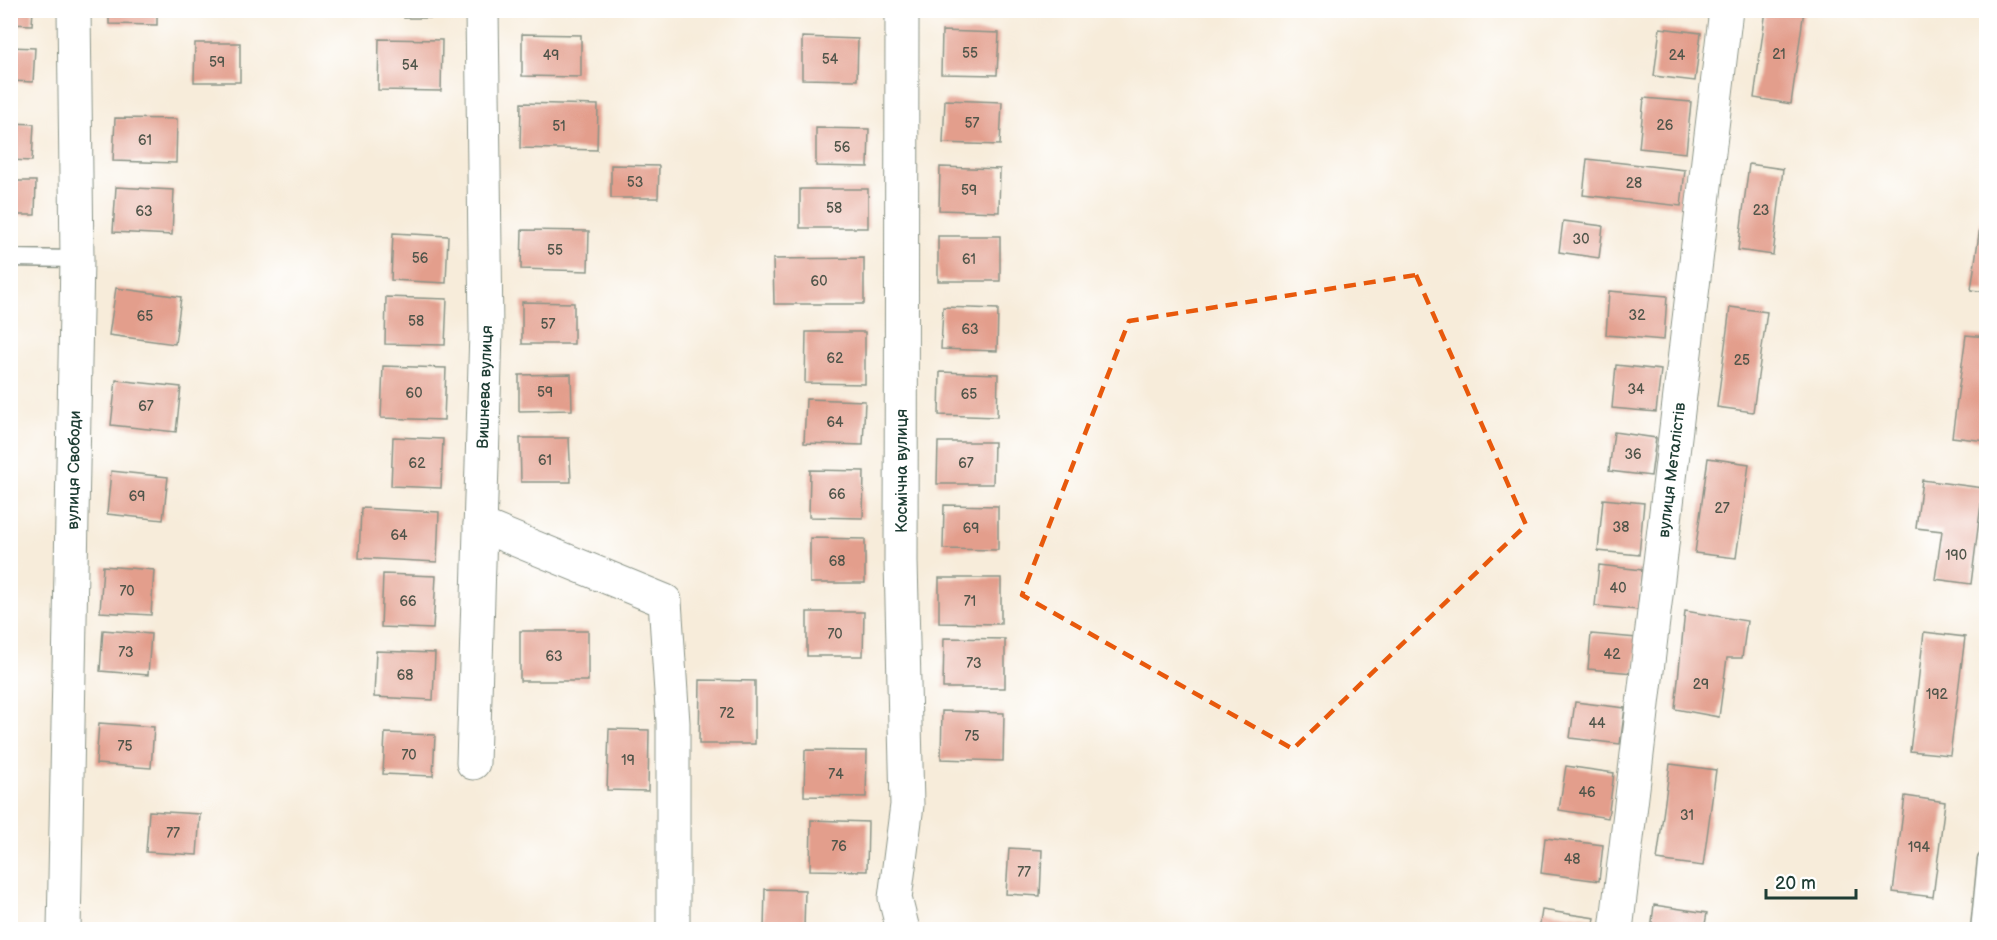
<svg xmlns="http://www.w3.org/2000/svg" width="1997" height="940" viewBox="0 0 1997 940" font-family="'Balsamiq Sans',sans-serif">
<rect width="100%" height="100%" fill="#fff"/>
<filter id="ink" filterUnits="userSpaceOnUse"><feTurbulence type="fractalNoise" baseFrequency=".0167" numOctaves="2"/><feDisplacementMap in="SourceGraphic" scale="12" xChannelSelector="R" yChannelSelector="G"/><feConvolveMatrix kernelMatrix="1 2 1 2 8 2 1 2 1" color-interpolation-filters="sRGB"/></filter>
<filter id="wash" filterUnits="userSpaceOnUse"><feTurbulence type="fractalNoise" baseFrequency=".008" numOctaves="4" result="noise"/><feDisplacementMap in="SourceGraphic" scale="24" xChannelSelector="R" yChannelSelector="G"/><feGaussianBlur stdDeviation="1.35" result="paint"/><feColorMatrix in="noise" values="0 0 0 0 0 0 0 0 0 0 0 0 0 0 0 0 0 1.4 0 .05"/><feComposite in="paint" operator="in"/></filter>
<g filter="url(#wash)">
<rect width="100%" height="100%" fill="#f7ecda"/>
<g id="blocks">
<!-- building -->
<g fill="#e39e8c">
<path d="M10 10H33L32 25 10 24Z"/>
<path d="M109 10H157V25L109 24Z"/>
<rect x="404" y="10" width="44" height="8"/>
<path d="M1766 10H1804L1791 104 1754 98Z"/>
<path d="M1660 28 1701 33 1695 81 1654 76Z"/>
<path d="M942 31 999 33 997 75 941 74Z"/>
<path d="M522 34 581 35V77L522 76Z"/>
<path d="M802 37 858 39 857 80 802 79Z"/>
<path d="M379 39 442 40 441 91 378 90Z"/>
<path d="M195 43H240V82H194Z"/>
<path d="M10 47 35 48 33 82 10 81Z"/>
<path d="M1644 98 1691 102 1686 153 1639 148Z"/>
<path d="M945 100 1002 102 1000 145 943 143Z"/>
<path d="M521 103 598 105 597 150 520 148Z"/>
<path d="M115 118 177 119 176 163 113 161Z"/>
<path d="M10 123 34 124 32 161 10 160Z"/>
<path d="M816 128 869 129 868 167 816 166Z"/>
<path d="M1587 159 1685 170 1681 206 1583 195Z"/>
<path d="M1749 164 1783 169 1773 255 1738 250Z"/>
<path d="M611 165 659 166 658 198H611Z"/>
<path d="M940 167 1000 169 999 212 939 210Z"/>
<path d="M10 181H36L35 215H10Z"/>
<path d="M116 187 174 190 172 235 113 232Z"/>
<rect x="800" y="189" width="68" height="39"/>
<path d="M1985 192H1986V292L1971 290Z"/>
<path d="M1563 221 1603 226 1599 258 1559 252Z"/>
<path d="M522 230 589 231 588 271 521 269Z"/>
<path d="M393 233 448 236 446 283 391 280Z"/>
<rect x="938" y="236" width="62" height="45"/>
<path d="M864 258V304H774L773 259Z"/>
<path d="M116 288 181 297 175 344 109 335Z"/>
<path d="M1609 291 1667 296 1664 340 1606 335Z"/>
<path d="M386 297 447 299 445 345 385 344Z"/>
<path d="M522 302 574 303V344H522Z"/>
<path d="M943 307 998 309 997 351 941 349Z"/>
<path d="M1730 307 1767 312 1753 412 1717 407Z"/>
<path d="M806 332H865V384L805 383Z"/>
<path d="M1966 335 1986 337V441L1952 437Z"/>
<path d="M1616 365 1661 370 1656 412 1612 408Z"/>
<path d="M383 366 446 368 444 420 381 418Z"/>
<path d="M940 372 998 374 997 417 939 415Z"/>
<path d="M571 374 572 410 519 411V375Z"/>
<path d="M116 380 181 387 176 432 111 425Z"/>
<path d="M806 399 865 401 863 445 804 443Z"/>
<path d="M1614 432 1656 438 1651 476 1609 471Z"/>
<path d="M393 437 443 439 441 488 391 486Z"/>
<path d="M520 438H569L571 482H521Z"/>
<path d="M938 442H994L993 484H937Z"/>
<path d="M1708 458 1749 464 1736 558 1695 553Z"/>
<path d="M810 470 864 471 863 518 809 517Z"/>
<path d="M111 471 168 477 163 520 107 514Z"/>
<path d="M1922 480 1983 488 1971 584 1935 579 1942 531 1916 528Z"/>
<path d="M1603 499 1644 503 1639 555 1598 551Z"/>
<path d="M944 505 998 506V550L943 549Z"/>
<path d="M361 508 439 512 437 562 359 558Z"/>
<path d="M810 538 865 539V583H810Z"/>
<path d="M1599 565 1642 570 1638 610 1595 606Z"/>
<path d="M103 566 154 570 151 615 100 612Z"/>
<path d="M383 574 436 576 433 629 381 627Z"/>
<path d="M939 578H1001V624L939 623Z"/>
<path d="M1685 611 1747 621 1742 658H1727L1719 717 1675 709Z"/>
<path d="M807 612H864L863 656H807Z"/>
<path d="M103 630 151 634 148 675 100 671Z"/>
<rect x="520" y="631" width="68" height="50"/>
<path d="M1924 632 1965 637 1950 755 1910 751Z"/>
<path d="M1591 634 1637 638 1634 673 1588 669Z"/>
<path d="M944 638 1005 639V688H943Z"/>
<path d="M376 651 435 653 433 700 374 697Z"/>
<path d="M700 680 755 681V744H699Z"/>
<path d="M1575 702 1625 708 1620 744 1570 738Z"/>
<path d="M942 711 1004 713 1003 761 941 759Z"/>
<path d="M99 723 154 727 151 768 96 764Z"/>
<path d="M609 729 649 730 648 791 607 790Z"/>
<path d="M385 733 435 735 433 776 383 774Z"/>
<path d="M805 750 867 751 866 797 804 796Z"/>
<path d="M1670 764 1716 770 1703 866 1657 860Z"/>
<path d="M1566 766 1614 773 1608 818 1559 810Z"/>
<path d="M1905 796 1945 802 1933 897 1893 892Z"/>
<path d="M149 811 200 814 197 855 146 852Z"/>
<path d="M811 820 868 822 867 871 810 870Z"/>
<path d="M1545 838 1603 845 1599 881 1541 873Z"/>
<path d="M1009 848 1042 850 1040 896 1006 894Z"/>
<path d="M765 889 805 890 804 930H764Z"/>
<path d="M1654 905 1707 913 1704 930H1651Z"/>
<path d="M1542 910 1595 918 1593 930H1539Z"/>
</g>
</g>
</g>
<g filter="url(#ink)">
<use href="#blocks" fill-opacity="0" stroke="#8b9487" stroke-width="1.5"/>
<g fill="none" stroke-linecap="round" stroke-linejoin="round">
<!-- lane casing -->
<g stroke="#8b9487" stroke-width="19">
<g id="lane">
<path d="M10 258 77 259"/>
<path d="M1979 930 1986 860"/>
</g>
</g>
<!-- street casing -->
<g stroke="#8b9487" stroke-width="35">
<g id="street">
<path d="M902 10 901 562 907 805 895 898 903 930"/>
<path d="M480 525 665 601 673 723V930"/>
<path d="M473 763 486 331 482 10"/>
<path d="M64 930 77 259 74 10"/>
<path d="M1616 930 1726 10"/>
</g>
</g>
<!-- lane -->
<use href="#lane" stroke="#fff" stroke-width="16"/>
<!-- street -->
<use href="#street" stroke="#fff" stroke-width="33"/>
</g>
</g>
<!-- marked area -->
<path fill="none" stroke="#e8590c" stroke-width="4.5" stroke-dasharray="12 8" stroke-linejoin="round" d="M1416 275 1526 525 1293 749 1022 595 1129 321Z"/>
<g text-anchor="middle" stroke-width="5" stroke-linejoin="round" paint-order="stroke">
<!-- number labels -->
<g font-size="14" fill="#50554a">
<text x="970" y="58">55</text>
<text x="1779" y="59">21</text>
<text x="551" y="60">49</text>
<text x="1677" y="60">24</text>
<text x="830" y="64">54</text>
<text x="217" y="67">59</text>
<text x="410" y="70">54</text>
<text x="972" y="128">57</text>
<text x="1665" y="130">26</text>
<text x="559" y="131">51</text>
<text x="145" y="145">61</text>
<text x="842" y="152">56</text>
<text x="635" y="187">53</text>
<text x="1634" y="188">28</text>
<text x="969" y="195">59</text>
<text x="834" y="213">58</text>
<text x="1761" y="215">23</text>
<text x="144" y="216">63</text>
<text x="1581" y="244">30</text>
<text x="555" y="255">55</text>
<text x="420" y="263">56</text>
<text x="969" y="264">61</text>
<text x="819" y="286">60</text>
<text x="1637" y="320">32</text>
<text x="145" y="321">65</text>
<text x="416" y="326">58</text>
<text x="548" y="329">57</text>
<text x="970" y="334">63</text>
<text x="835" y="363">62</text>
<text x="1742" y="365">25</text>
<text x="1636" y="394">34</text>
<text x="545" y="397">59</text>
<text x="414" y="398">60</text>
<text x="969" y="399">65</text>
<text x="146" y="411">67</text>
<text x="835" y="427">64</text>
<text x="1633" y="459">36</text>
<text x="545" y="465">61</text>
<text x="417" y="468">62</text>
<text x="966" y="468">67</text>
<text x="837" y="499">66</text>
<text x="137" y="501">69</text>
<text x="1722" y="513">27</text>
<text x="1621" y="532">38</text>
<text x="971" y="533">69</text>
<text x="399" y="540">64</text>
<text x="1956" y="560">190</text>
<text x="837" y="566">68</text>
<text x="1618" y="593">40</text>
<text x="127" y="596">70</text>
<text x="408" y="606">66</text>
<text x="970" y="606">71</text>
<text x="835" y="639">70</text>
<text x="126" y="657">73</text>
<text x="1612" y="659">42</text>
<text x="554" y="661">63</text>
<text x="974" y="668">73</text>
<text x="405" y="680">68</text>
<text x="1701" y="689">29</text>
<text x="1937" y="699">192</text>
<text x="727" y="718">72</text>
<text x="1597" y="728">44</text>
<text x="972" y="741">75</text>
<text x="125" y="751">75</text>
<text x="409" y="760">70</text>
<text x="628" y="765">19</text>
<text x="836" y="779">74</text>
<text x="1587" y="797">46</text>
<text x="1687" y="820">31</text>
<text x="173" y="838">77</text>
<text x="839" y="851">76</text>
<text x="1919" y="852">194</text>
<text x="1572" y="864">48</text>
<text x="1024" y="877">77</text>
</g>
<!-- street labels -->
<g font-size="16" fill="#1f3d34" stroke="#fff">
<text transform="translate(484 387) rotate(-88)" y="6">Вишнева вулиця</text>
<text transform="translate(73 470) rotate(-89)" y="6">вулиця Свободи</text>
<text transform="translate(1671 470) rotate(-83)" y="6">вулиця Металістів</text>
<text transform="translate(901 471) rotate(-90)" y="6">Космічна вулиця</text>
</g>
</g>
<!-- margin -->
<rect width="1997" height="940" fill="none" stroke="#fff" stroke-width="36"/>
<!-- scale -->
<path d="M1766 889v9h90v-9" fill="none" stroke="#1f3d34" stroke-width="3"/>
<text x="1775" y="889" font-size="18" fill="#1f3d34" stroke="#ffffff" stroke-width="4.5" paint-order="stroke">20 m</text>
</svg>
